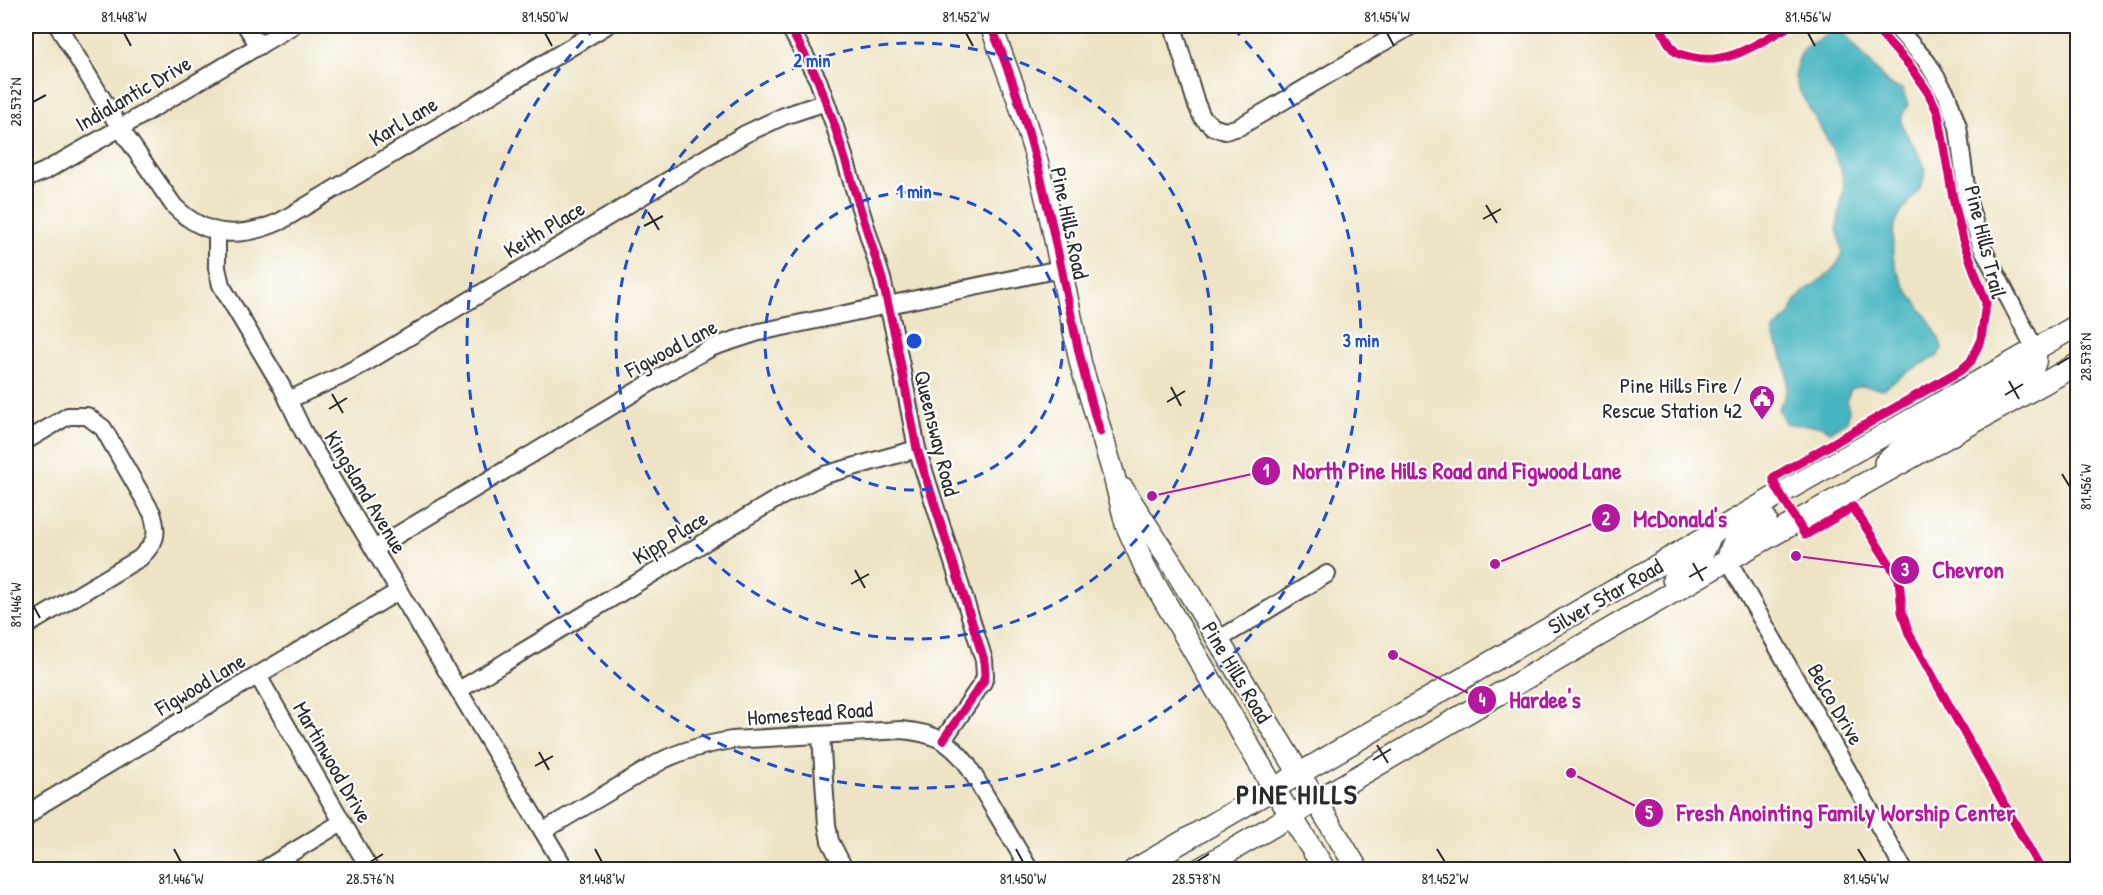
<svg xmlns="http://www.w3.org/2000/svg" width="2103" height="895" viewBox="0 0 2103 895" font-family="'Patrick Hand',sans-serif">
<rect width="100%" height="100%" fill="#fff"/>
<filter id="ink" filterUnits="userSpaceOnUse"><feTurbulence type="fractalNoise" baseFrequency=".0167" numOctaves="2"/><feDisplacementMap in="SourceGraphic" scale="12" xChannelSelector="R" yChannelSelector="G"/><feConvolveMatrix kernelMatrix="1 2 1 2 8 2 1 2 1" color-interpolation-filters="sRGB"/></filter>
<filter id="wash" filterUnits="userSpaceOnUse"><feTurbulence type="fractalNoise" baseFrequency=".008" numOctaves="4" result="noise"/><feDisplacementMap in="SourceGraphic" scale="24" xChannelSelector="R" yChannelSelector="G"/><feGaussianBlur stdDeviation="1.35" result="paint"/><feColorMatrix in="noise" values="0 0 0 0 0 0 0 0 0 0 0 0 0 0 0 0 0 1.4 0 .05"/><feComposite in="paint" operator="in"/></filter>
<g filter="url(#wash)">
<rect width="100%" height="100%" fill="#eee4c5"/>
<!-- water -->
<path fill="#47b5c1" stroke="#397076" stroke-width="1.5" d="M1835 30 1847 36 1888 84 1902 89 1908 104C1907 108 1903 112 1902 116 1898 132 1924 154 1925 170 1926 194 1895 208 1893 233 1893 242 1892 253 1894 261 1902 294 1934 316 1942 348L1938 356 1907 372 1883 389 1862 386 1851 389 1846 401 1849 409 1847 422 1830 431 1822 426 1786 424 1778 408C1791 393 1789 372 1781 353 1778 344 1772 339 1773 330L1790 315 1796 300 1805 291 1831 272 1839 261 1842 250 1837 228 1844 185 1841 169 1830 145 1798 88 1795 77 1799 57 1805 47Z"/>
</g>
<g filter="url(#ink)">
<g fill="none" stroke-linecap="round" stroke-linejoin="round">
<!-- minor casing -->
<g stroke="#484742" stroke-width="20">
<g id="minor">
<path d="M58 26 120 128 174 206C206 238 241 239 281 221L606 26"/>
<path d="M246 26 259 46"/>
<path d="M789 26 818 80 835 127 882 279 895 335 917 449 984 660 985 676 983 682 943 740"/>
<path d="M1173 26 1196 103 1202 117 1213 127 1225 131 1239 127 1411 26"/>
<path d="M1895 26 1927 62 1947 95 1958 127 1968 202 1981 245 2035 349"/>
<path d="M26 179 45 171 120 128 292 26"/>
<path d="M217 232V268L221 285 282 387 303 431 566 870"/>
<path d="M288 400 341 376 369 361 745 134 784 116 826 102"/>
<path d="M26 441 68 416H87L103 428 152 513C159 535 156 542 140 558L26 626"/>
<path d="M374 549 690 359 713 347 759 332 1060 269"/>
<path d="M1728 560 1904 870"/>
<path d="M1218 640 1327 574"/>
<path d="M258 676 370 870"/>
<path d="M459 690 780 497 824 475 917 449"/>
<path d="M821 735 827 825 830 841 845 870"/>
<path d="M26 818 42 804 399 591"/>
<path d="M543 831 663 760C686 749 707 744 732 740L901 730C932 733 948 739 967 764L1030 870"/>
<path d="M263 870 342 822"/>
</g>
</g>
<!-- major casing -->
<g stroke="#484742" stroke-width="24">
<g id="major">
<path d="M991 26 1018 99 1036 157 1048 206 1081 365 1114 476 1126 524 1145 567 1160 593 1273 787 1325 870"/>
<path d="M1885 463 1907 443 2025 377C2035 368 2037 362 2035 349"/>
<path d="M1123 489 1170 561 1358 870"/>
<path d="M1728 560C1732 534 1745 531 1766 519"/>
<path d="M1673 579C1695 566 1703 558 1711 534"/>
<path d="M1134 870 1766 502 2078 325"/>
<path d="M1198 870 1728 560 2078 364"/>
</g>
</g>
<!-- minor -->
<use href="#minor" stroke="#fff" stroke-width="16"/>
<!-- major -->
<use href="#major" stroke="#fff" stroke-width="21"/>
<!-- cycleway casing -->
<g stroke="#fff" stroke-width="13">
<g id="cycleway">
<path d="M789 26 818 80 835 127 882 279 895 335 917 449 984 660 985 676 983 682 943 740"/>
<path d="M991 26C1015 83 1033 143 1047 204 1065 280 1077 357 1100 432"/>
<path d="M1659 26C1665 34 1668 46 1677 53 1681 55 1686 56 1690 57 1727 67 1758 43 1789 26"/>
<path d="M1874 26 1910 66 1929 94 1938 113 1953 198 1963 240 1986 303 1981 339 1971 361 1961 370 1774 477V483L1805 535 1853 507 1899 579 1902 612 1909 634 2041 870"/>
</g>
</g>
<!-- cycleway -->
<use href="#cycleway" stroke="#d6006c" stroke-width="9"/>
</g>
</g>
<!-- ticks -->
<path fill="none" stroke="#2b2b2b" stroke-width="2" d="M124 33 131 46M545 33 552 46M966 33 973 46M1387 33 1394 46M1808 33 1815 46M33 102 46 95M1486 205 1497 223M648 212 659 230M1483 219 1501 209M644 226 663 216M2057 365 2070 357M2009 381 2019 399M1171 387 1181 406M332 394 343 413M2005 395 2023 384M1167 402 1185 391M329 409 347 398M2062 474 2070 487M1693 563 1703 581M855 570 865 588M1689 577 1707 567M851 584 869 574M33 605 40 618M1377 745 1388 763M539 752 549 770M1373 760 1391 749M535 766 553 756M174 849 181 862M595 849 602 862M1016 849 1023 862M1437 849 1445 862M1858 849 1866 862M370 862 383 854M1196 862 1209 854"/>
<!-- distance rings -->
<g fill="none" stroke="#1d4ed8" stroke-width="3" stroke-dasharray="10 8">
<circle cx="914" cy="341" r="149"/>
<circle cx="914" cy="341" r="298"/>
<path d="M1233 28A447 447 0 1 1 595 28"/>
</g>
<!-- icons -->
<defs>
<g id="civic-pin" transform="scale(1.35)"><path d="M0 17L-7.5 6A9.5 9.5 0 1 1 7.5 6Z" fill="#b5179e" stroke="#fff"/><path d="M-.6-6.5H3V-4.5H.6V-3L4-1V1h2V6H-6V1h2V-1L-.6-3ZM-1.2 2.5V6h2.4V2.5Z" fill="#fff"/></g>
</defs>
<g fill-rule="evenodd">
<use href="#civic-pin" x="1762" y="398"/>
</g>
<g text-anchor="middle" stroke-width="4.5" stroke-linejoin="round" paint-order="stroke">
<!-- street labels -->
<g font-size="22" fill="#2b2b2b" stroke="#fff">
<text transform="translate(133 93) rotate(-30)" y="8">Indialantic Drive</text>
<text transform="translate(403 121) rotate(-31)" y="8">Karl Lane</text>
<text transform="translate(1070 223) rotate(78)" y="8">Pine Hills Road</text>
<text transform="translate(544 229) rotate(-31)" y="8">Keith Place</text>
<text transform="translate(1986 242) rotate(76)" y="8">Pine Hills Trail</text>
<text transform="translate(671 348) rotate(-28)" y="8">Figwood Lane</text>
<text transform="translate(937 433) rotate(76)" y="8">Queensway Road</text>
<text transform="translate(366 492) rotate(59)" y="8">Kingsland Avenue</text>
<text transform="translate(670 537) rotate(-31)" y="8">Kipp Place</text>
<text transform="translate(1605 596) rotate(-30)" y="8">Silver Star Road</text>
<text transform="translate(1237 672) rotate(59)" y="8">Pine Hills Road</text>
<text transform="translate(200 684) rotate(-31)" y="8">Figwood Lane</text>
<text transform="translate(1836 704) rotate(60)" y="8">Belco Drive</text>
<text transform="translate(810 713) rotate(-4)" y="8">Homestead Road</text>
<text transform="translate(333 762) rotate(60)" y="8">Martinwood Drive</text>
</g>
<!-- poi labels -->
<g font-size="22" fill="#2b2b2b" stroke="#fff" text-anchor="end">
<text x="1742" y="393">Pine Hills Fire /<tspan x="1742" dy="25">Rescue Station 42</tspan></text>
</g>
<!-- district labels -->
<g font-size="28" font-weight="bold" letter-spacing="1.5" fill="#2b2b2b" stroke="#fff">
<text x="1297" y="804">PINE HILLS</text>
</g>
</g>
<circle cx="914" cy="341" r="9" fill="#1d4ed8" stroke="#fff" stroke-width="3"/>
<g font-size="18" text-anchor="middle" font-weight="bold" fill="#1d4ed8" stroke="#fff" stroke-width="4.5" stroke-linejoin="round" paint-order="stroke">
<text x="812" y="67">2 min</text>
<text x="914" y="198">1 min</text>
<text x="1361" y="347">3 min</text>
</g>
<!-- callouts -->
<path fill="none" stroke="#b5179e" stroke-width="2" d="M1152 496L1266 471M1495 564L1606 518M1796 556L1905 570M1393 655L1482 700M1571 773L1649 813"/>
<g fill="#b5179e" stroke="#fff" stroke-width="2">
<circle cx="1152" cy="496" r="6"/>
<circle cx="1495" cy="564" r="6"/>
<circle cx="1796" cy="556" r="6"/>
<circle cx="1393" cy="655" r="6"/>
<circle cx="1571" cy="773" r="6"/>
<circle cx="1266" cy="471" r="15"/>
<circle cx="1606" cy="518" r="15"/>
<circle cx="1905" cy="570" r="15"/>
<circle cx="1482" cy="700" r="15"/>
<circle cx="1649" cy="813" r="15"/>
</g>
<g font-size="18" text-anchor="middle" font-weight="bold" fill="#fff">
<text x="1266" y="477">1</text>
<text x="1606" y="525">2</text>
<text x="1905" y="576">3</text>
<text x="1482" y="706">4</text>
<text x="1649" y="819">5</text>
</g>
<g font-size="24" text-anchor="middle" font-weight="bold" fill="#b5179e" stroke="#fff" stroke-width="4.5" stroke-linejoin="round" paint-order="stroke">
<text x="1457" y="479">North Pine Hills Road and Figwood Lane</text>
<text x="1680" y="527">McDonald's</text>
<text x="1968" y="578">Chevron</text>
<text x="1545" y="708">Hardee's</text>
<text x="1846" y="821">Fresh Anointing Family Worship Center</text>
</g>
<!-- margin -->
<rect width="2103" height="895" fill="none" stroke="#fff" stroke-width="66"/>
<rect x="33" y="33" width="2037" height="829" fill="none" stroke="#2b2b2b" stroke-width="2"/>
<g font-size="15" text-anchor="middle" fill="#2b2b2b">
<text x="124" y="22">81.448°W</text>
<text x="545" y="22">81.450°W</text>
<text x="966" y="22">81.452°W</text>
<text x="1387" y="22">81.454°W</text>
<text x="1808" y="22">81.456°W</text>
<text transform="translate(16 102) rotate(-90)" y="5">28.572°N</text>
<text transform="translate(2086 357) rotate(-90)" y="5">28.578°N</text>
<text transform="translate(2086 487) rotate(-90)" y="5">81.456°W</text>
<text transform="translate(16 605) rotate(-90)" y="5">81.446°W</text>
<text x="181" y="884">81.446°W</text>
<text x="370" y="884">28.576°N</text>
<text x="602" y="884">81.448°W</text>
<text x="1023" y="884">81.450°W</text>
<text x="1196" y="884">28.578°N</text>
<text x="1445" y="884">81.452°W</text>
<text x="1866" y="884">81.454°W</text>
</g>
</svg>
